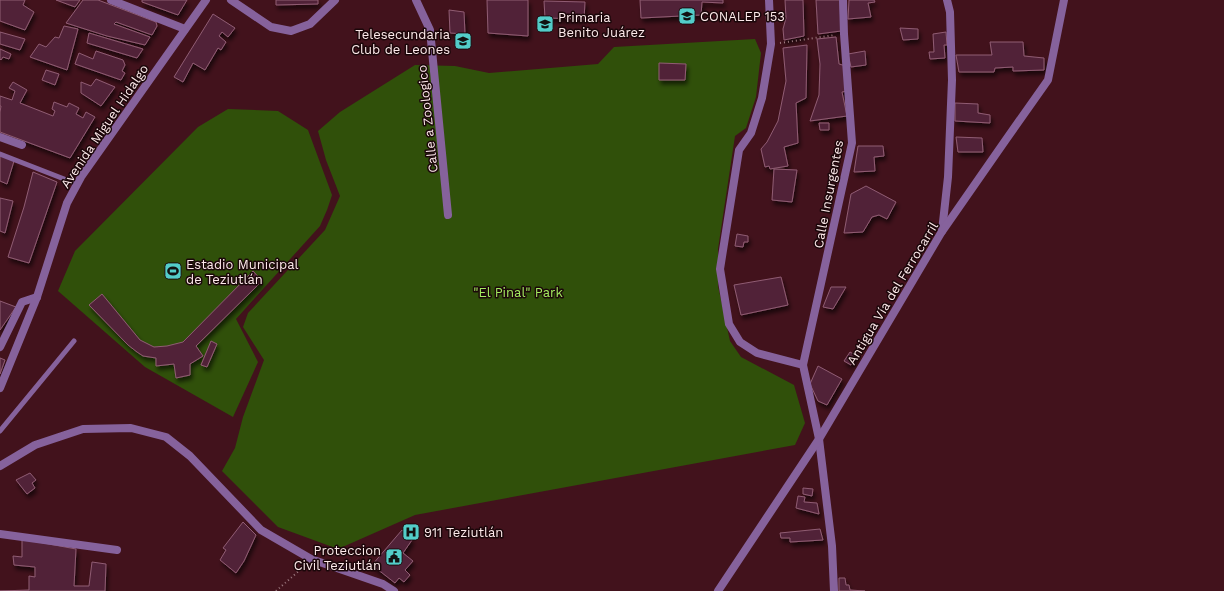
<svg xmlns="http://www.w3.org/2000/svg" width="1224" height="591" viewBox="0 0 1224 591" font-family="'Work Sans',sans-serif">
<defs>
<filter id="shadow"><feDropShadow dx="2" dy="4" stdDeviation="2" flood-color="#0009"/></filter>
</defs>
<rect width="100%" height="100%" fill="#42121c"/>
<!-- green -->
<g fill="#30500a">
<path d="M755 39 761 53 756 97 746 128 735 136 718 249V286L730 341 741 357 794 385 805 423 795 445 415 515 338 549 278 527 222 471 235 448 243 417 264 360 243 327 248 313 325 230 340 196 326 160 318 131 340 112 415 65 455 66 489 73 598 64 614 47Z"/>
<path d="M228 109 278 111 308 130 332 195 327 210 320 226 236 319 258 362 233 417 145 367 58 291 75 251 198 127Z"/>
</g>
<!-- building -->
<g fill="#512339" stroke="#905c73" filter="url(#shadow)">
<path d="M0 0H25L23 5 34 12 25 30 0 21Z"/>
<path d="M56 0H80L75 7Z"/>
<path d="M83 0H98L156 22 157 26 152 35 116 22 114 24 150 37 145 45 107 36 66 23Z"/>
<path d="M142 0H187L178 15 142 2Z"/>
<path d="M276 0H318V4L276 5Z"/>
<path d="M487 0H528V36L488 33Z"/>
<path d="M640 0H723V3L702 2 701 15 641 18Z"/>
<path d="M785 0H803L804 36 784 40 783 29 786 18Z"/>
<path d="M816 0H840L841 31 818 34Z"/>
<path d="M849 0H874L875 2 868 3 871 17 848 19Z"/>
<path d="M544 1 585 2 584 19 545 18Z"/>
<path d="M449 10 464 12 465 34 450 33Z"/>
<path d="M213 14 235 28 228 37 222 32 219 36 226 42 221 50 218 48 205 70 193 63 183 82 174 77Z"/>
<path d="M64 26 78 29 67 70 30 57 39 44 46 47 55 37 59 38Z"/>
<path d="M900 28 918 29V39L903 40Z"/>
<path d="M0 32 25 39 20 50 0 44Z"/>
<path d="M946 32 947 45H944L945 58 930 59 929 52H934L933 34Z"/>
<path d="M89 33 143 49 137 58 87 43Z"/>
<path d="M836 37 839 64 846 66 847 91 842 92 847 116 810 121 819 95 820 64 817 39Z"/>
<path d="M990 42H1023L1024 56 1044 58V70L1013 71V67L995 68 994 72H959L956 55H992Z"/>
<path d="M807 45 806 98 796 103 798 143 784 147 788 166 770 169 769 166 765 167 761 149 767 142 778 121 786 81 783 48Z"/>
<path d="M0 49 11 54 9 59 3 57 1 60 0 59Z"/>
<path d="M96 51 123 60 125 65 122 71 125 73 121 80 75 64 79 53 93 59Z"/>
<path d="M865 51 866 65 851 67 848 54Z"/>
<path d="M659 63 686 64 685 80H659Z"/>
<path d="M46 70 59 74 55 85 42 80Z"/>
<path d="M96 79 115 87 101 106 81 93V82L91 86Z"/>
<path d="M13 82 27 90 20 103 53 116 55 111 52 109 54 102 67 107 69 103 79 108 76 114 83 118 86 112 95 117 70 158 0 132V112L1 106H0V96L12 100 15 91 9 88Z"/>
<path d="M955 103 978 104V113L990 115V123L955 121Z"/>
<path d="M819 123H829V130H820Z"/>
<path d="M956 137 982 138 983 152H958Z"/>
<path d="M858 146H883L884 156 874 157 875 171 854 172Z"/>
<path d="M0 155 14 161 7 184 0 181Z"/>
<path d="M774 169 797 170 792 202 772 200Z"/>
<path d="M33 172 57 182 29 263 8 257 24 207Z"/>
<path d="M866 186 896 202 887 219 879 215 872 217 863 232 844 233 851 194Z"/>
<path d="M0 198 13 201 5 233 0 231Z"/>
<path d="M737 234 748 236V242H744L743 247 735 246Z"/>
<path d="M253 271 262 281 196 346 203 356 190 364V375L176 378 174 364 156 366V358L143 356 137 352 128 345 89 305 102 294 140 340 154 347 167 346 183 342Z"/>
<path d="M781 277 788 305 741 315 734 285Z"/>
<path d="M831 287H846L833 309 823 307Z"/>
<path d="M0 301 16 307 0 330Z"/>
<path d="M211 341 217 344 207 367 201 365Z"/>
<path d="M850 352 857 356 851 365 844 361Z"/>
<path d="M0 358 5 360 0 374Z"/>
<path d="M818 366 842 379 827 405 818 401 810 384Z"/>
<path d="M30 473 36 480 32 483 35 488 27 494 16 480Z"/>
<path d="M803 488 813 489 812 496 803 494Z"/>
<path d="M798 496 805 497 804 502 817 503 819 514 796 508Z"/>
<path d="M243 522 256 535 244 561 236 573 220 560 226 550 223 548Z"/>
<path d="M820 529 823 540 790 542V538H781L780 533Z"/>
<path d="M402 530 412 540 403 553 413 561 405 570 410 575 404 582 399 578 395 583 372 565Z"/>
<path d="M22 539 76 549 74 586H89L92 562 106 564 105 591H0L29 590V576L35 577V567L14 565 13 556 22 557Z"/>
<path d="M839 578H845L846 585H849L850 590 865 591H839Z"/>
</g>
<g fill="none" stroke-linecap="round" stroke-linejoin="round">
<!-- path -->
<g stroke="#9e7b81" stroke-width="2" stroke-dasharray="1 3" stroke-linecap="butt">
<path d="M780 43 835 35"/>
<path d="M276 591 301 569"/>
</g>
<!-- service -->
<g stroke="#86629c" stroke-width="5">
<path d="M0 154 77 184"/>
<path d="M0 431 74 341"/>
</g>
<!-- minor -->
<g stroke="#86629c" stroke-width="8">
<path d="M111 0 185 29"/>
<path d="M231 0 271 27 291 31 310 24 335 0"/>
<path d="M416 0 430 30 448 215"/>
<path d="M769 0 771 44 762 98 751 133 739 150 720 269 729 324 740 342 757 353 803 365 819 439 832 546 834 591"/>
<path d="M0 137 22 145"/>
<path d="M942 231 948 177 952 80 950 12 947 0"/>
<path d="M0 347 22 302 37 297"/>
<path d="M803 365 852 143 844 34 843 0"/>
<path d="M0 388 37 297 67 203 81 177 206 0"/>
<path d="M0 466 35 445 83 429 131 428 166 437 190 456 261 530 311 559 383 584 394 591"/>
<path d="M0 534 117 550"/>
<path d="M718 591 819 439 941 233 1005 141 1048 80 1064 0"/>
</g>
</g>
<!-- icons -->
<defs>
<g id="school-square" transform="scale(0.9)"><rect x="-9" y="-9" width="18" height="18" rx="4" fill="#53cdc9" stroke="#1b070a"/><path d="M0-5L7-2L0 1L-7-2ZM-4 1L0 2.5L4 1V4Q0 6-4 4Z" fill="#111"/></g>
<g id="stadium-square" transform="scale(0.9)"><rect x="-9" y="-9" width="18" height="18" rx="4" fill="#53cdc9" stroke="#1b070a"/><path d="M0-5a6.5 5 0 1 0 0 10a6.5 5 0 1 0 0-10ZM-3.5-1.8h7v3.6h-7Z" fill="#111"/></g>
<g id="hospital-square" transform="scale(0.9)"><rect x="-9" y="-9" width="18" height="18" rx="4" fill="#53cdc9" stroke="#1b070a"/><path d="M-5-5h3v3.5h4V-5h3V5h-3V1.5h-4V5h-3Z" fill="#111"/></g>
<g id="civic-square" transform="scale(0.9)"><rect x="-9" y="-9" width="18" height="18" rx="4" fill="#53cdc9" stroke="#1b070a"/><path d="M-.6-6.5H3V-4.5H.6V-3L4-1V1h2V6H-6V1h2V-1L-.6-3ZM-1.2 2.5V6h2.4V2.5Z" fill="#111"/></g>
</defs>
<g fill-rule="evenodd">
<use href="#school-square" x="687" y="16"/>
<use href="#school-square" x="545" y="24"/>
<use href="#school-square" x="463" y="41"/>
<use href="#stadium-square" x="173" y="271"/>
<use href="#hospital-square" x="411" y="532"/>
<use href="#civic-square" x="394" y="557"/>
</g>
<g text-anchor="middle" stroke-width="3" stroke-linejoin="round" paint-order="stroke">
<!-- poi labels -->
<g font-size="13" fill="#fde9ea" stroke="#1b070a" text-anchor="start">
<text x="700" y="21">CONALEP 153</text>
<text x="558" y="22">Primaria<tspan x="558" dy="15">Benito Juárez</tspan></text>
<text x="450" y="39" text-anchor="end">Telesecundaria<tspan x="450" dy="15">Club de Leones</tspan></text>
<text x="186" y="269">Estadio Municipal<tspan x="186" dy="15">de Teziutlán</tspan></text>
<text x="424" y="537">911 Teziutlán</text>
<text x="381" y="555" text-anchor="end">Proteccion<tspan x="381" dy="15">Civil Teziutlán</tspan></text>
</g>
<!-- street labels -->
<g font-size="13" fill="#fde9ea" stroke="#1b070a">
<text transform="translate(427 119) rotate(-96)" y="5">Calle a Zoologico</text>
<text transform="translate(104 126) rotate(-56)" y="5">Avenida Miguel Hidalgo</text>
<text transform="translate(828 194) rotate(-79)" y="5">Calle Insurgentes</text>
<text transform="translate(892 293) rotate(-59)" y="5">Antigua Vía del Ferrocarril</text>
</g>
<!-- park labels -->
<g font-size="13" fill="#a4eb60" stroke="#1b070a">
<text x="518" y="297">"El Pinal" Park</text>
</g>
</g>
</svg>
